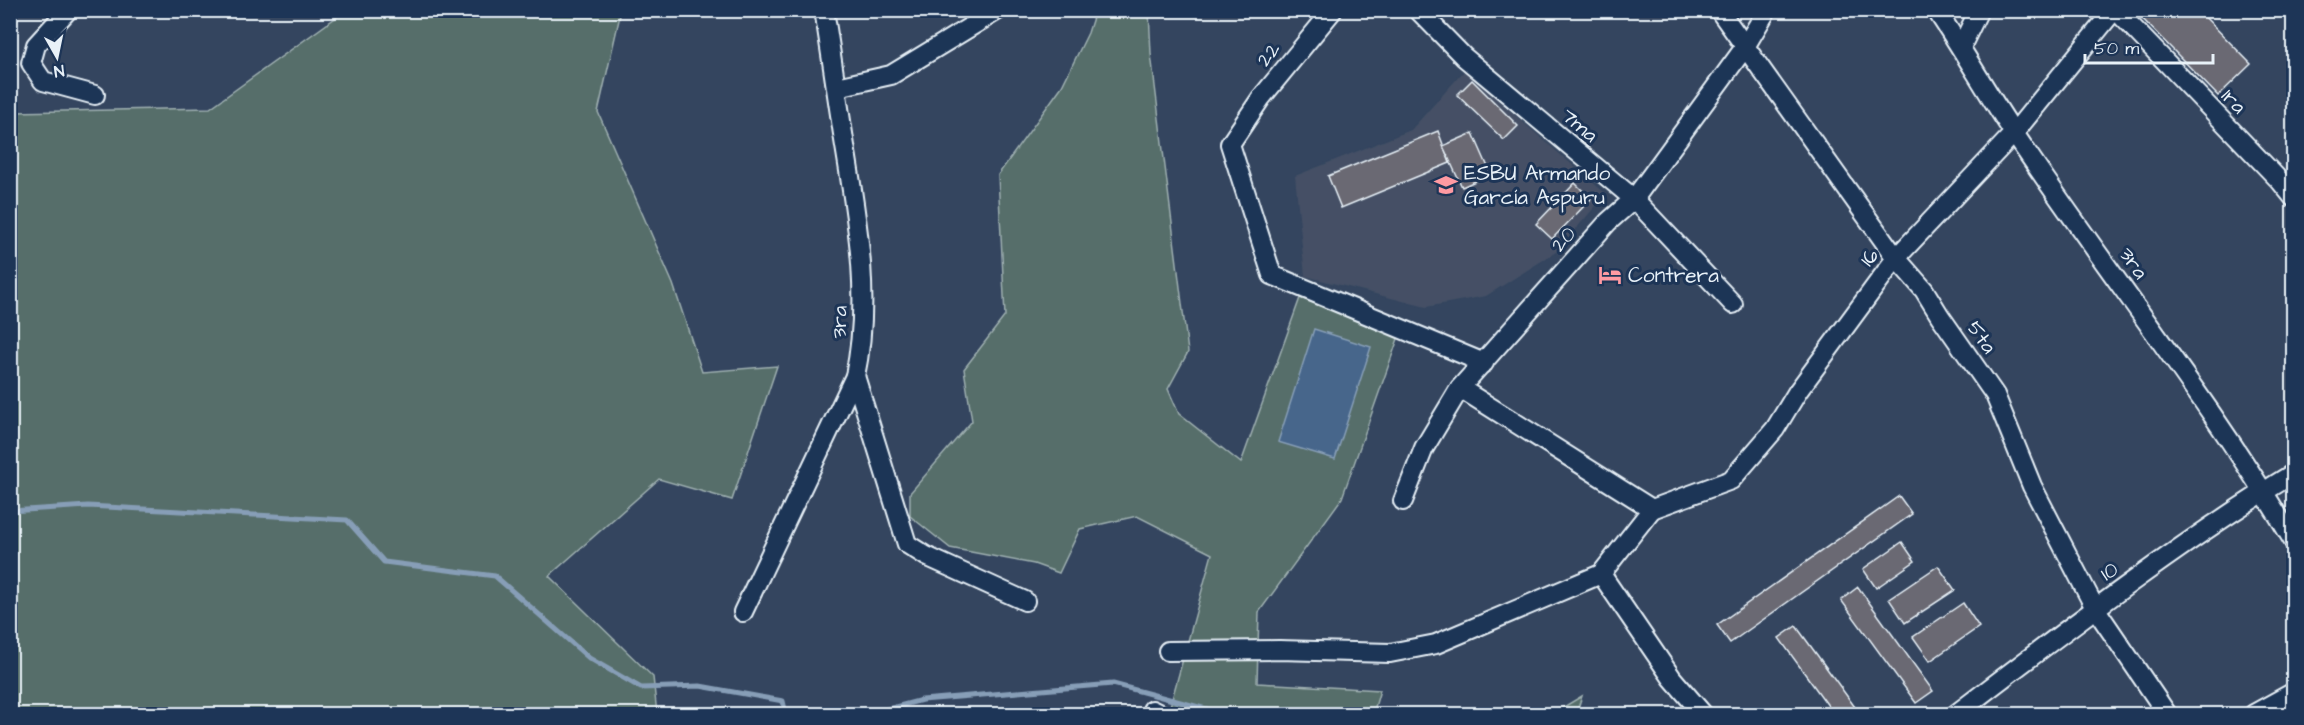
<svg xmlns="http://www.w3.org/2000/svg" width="2304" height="725" viewBox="0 0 2304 725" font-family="'Architects Daughter',sans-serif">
<rect width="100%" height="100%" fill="#34455f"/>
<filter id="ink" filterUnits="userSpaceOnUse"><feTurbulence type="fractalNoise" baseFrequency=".0167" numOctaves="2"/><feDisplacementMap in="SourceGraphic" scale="12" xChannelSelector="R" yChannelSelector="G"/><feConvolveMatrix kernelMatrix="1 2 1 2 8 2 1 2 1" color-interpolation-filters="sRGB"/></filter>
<g filter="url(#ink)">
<!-- built -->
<path fill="#445065" d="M1464 71 1606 194 1556 252 1486 296 1426 307 1305 276 1295 176 1411 130Z"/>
<!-- green -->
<g fill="#566e6a" stroke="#9fb0b1" stroke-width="1.5">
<path d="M345 11H621L598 112 673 284 702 372 777 366 732 500 659 479 549 576 653 677 657 714H11V109L15 112 210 108Z"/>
<path d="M1095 11H1149L1151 54 1188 352 1168 389 1179 414 1241 463 1300 298 1400 333 1342 498 1259 612 1257 683 1380 690 1373 714H1183L1169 710 1212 554 1137 516 1080 529 1059 573 1034 564 950 548 910 516V493L972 421 964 369 1005 316 998 175 1062 86 1088 33Z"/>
<path d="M1582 696 1576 714H1552Z"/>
</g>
<!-- water -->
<path fill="#46668b" stroke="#879eb7" stroke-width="1.5" d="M1314 329 1371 347 1335 459 1278 442Z"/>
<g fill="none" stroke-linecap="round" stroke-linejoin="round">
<!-- stream -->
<g stroke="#879eb7" stroke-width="5">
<path d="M10 511 88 506 347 520 384 562 495 576 589 658 641 688 700 686 783 701 786 714"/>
<path d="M869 714 922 700 1113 684 1225 714"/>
</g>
</g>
<!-- building -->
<g fill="#6a6973" stroke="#e8f1f8" stroke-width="1.5">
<path d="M2134 10H2198L2251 64 2218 96Z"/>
<path d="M2282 10H2294V21Z"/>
<path d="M1472 80 1518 126 1504 140 1457 95Z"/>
<path d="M1438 131 1450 163 1341 208 1328 176Z"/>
<path d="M1473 133 1491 174 1462 187 1443 146Z"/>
<path d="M1575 183 1591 199 1552 239 1536 224Z"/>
<path d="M1899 496 1912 514 1730 643 1717 625Z"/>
<path d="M1902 542 1915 561 1876 588 1863 569Z"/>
<path d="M1938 566 1955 590 1905 623 1889 599Z"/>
<path d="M1858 587 1933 691 1916 703 1841 600Z"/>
<path d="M1963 603 1979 627 1930 661 1913 637Z"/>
<path d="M1796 626 1860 714H1834L1779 638Z"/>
</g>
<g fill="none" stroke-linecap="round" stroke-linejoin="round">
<!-- minor casing -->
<g stroke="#e8f1f8" stroke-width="22">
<g id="minor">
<path d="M68 10 36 45 31 63 43 81 95 95"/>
<path d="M1333 10 1261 98 1230 144 1272 275 1484 363"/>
<path d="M1418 10 1464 57 1634 199 1733 304"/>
<path d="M1719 10 1896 258 1924 290 1940 316 1995 395 2032 486 2095 608 2167 714"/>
<path d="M1936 10C1964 51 1987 93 2014 133 2106 271 2210 400 2294 542"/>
<path d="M2116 10 2281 182 2294 198"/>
<path d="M1961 47 1979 10"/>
<path d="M837 87 891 75 998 10"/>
<path d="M855 376 907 544 926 556 1025 601"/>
<path d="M1460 388 1652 509"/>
<path d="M1403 501 1424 448 1460 388 1608 222 1634 199 1745 47 1767 10"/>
<path d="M1652 509 1731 480 1775 429 1798 391 1896 258 2014 133 2114 10"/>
<path d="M1601 574 1672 678 1703 714"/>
<path d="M743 612 855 376C871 301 858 226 846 152 838 105 832 58 824 10"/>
<path d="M1168 651 1279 650 1390 653 1436 644 1601 574 1652 509"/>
<path d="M1152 710 1160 714"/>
<path d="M1956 714C2066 630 2176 545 2294 473"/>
<path d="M2254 714 2294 692"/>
</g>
</g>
<!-- minor -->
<use href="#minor" stroke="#1d3557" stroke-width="18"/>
</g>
</g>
<!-- icons -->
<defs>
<g id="school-bare" transform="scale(1.8)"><path d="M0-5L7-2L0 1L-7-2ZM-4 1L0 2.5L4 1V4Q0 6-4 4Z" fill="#ff9aa2" stroke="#1d3557" stroke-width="2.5" paint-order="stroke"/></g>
<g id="hotel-bare" transform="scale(1.8)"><path d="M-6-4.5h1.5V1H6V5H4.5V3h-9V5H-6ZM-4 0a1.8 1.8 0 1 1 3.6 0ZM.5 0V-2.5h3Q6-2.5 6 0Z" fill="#ff9aa2" stroke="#1d3557" stroke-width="2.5" paint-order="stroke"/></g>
</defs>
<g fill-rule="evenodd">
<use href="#school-bare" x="1446" y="185"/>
<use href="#hotel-bare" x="1610" y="275"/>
</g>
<g text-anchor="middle" stroke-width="6" stroke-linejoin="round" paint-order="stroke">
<!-- street labels -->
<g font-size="21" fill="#e8f1f8" stroke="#1d3557">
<text transform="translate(1268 54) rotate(-51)" y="7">22</text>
<text transform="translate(2234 101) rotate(46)" y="7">1ra</text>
<text transform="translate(1580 125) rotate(40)" y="7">7ma</text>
<text transform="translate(1563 239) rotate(-49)" y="7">20</text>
<text transform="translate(1869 257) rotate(-53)" y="7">16</text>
<text transform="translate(2134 263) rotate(55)" y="7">3ra</text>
<text transform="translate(839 322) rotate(-88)" y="7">3ra</text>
<text transform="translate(1982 337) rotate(55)" y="7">5ta</text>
<text transform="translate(2109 571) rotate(-35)" y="7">10</text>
</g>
<!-- poi labels -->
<g font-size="21" fill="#e8f1f8" stroke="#1d3557" text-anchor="start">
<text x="1464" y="180">ESBU Armando<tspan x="1464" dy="24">García Aspuru</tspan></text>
<text x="1628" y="282">Contrera</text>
</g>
</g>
<!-- margin -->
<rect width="2304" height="725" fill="none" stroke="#1d3557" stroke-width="36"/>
<rect x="18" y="18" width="2268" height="689" fill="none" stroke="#e8f1f8" stroke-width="2" filter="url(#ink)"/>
<!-- north arrow -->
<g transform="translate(57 57) rotate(171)" stroke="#1d3557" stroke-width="4.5" paint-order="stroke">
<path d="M0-4.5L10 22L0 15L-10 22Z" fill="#e8f1f8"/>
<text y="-9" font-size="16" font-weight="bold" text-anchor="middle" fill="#e8f1f8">N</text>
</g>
<!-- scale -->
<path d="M2085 54v9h128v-9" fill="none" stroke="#e8f1f8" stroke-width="3"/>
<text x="2094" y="54" font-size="18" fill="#e8f1f8" stroke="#1d3557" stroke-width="4.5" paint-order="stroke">50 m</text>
</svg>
